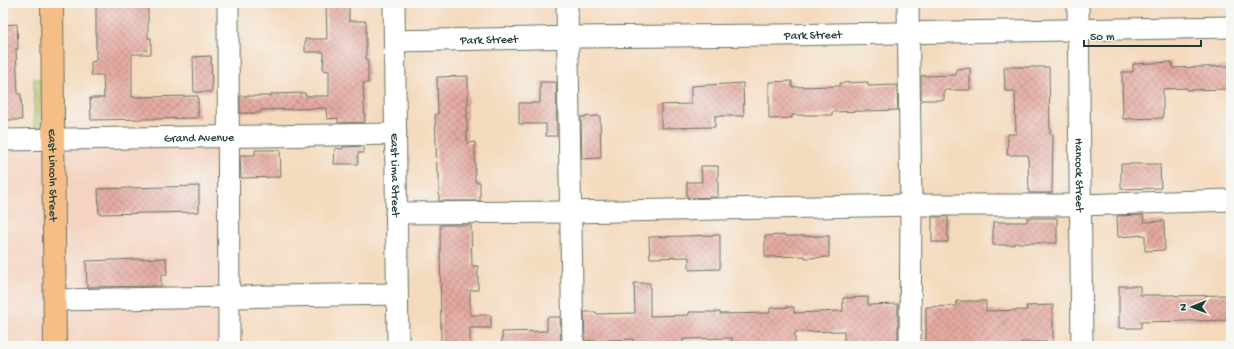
<svg xmlns="http://www.w3.org/2000/svg" width="1234" height="349" viewBox="0 0 1234 349" font-family="'Gochi Hand',sans-serif">
<defs>
<pattern id="building-cross-hatch" width="8" height="8" patternUnits="userSpaceOnUse"><rect width="8" height="8" fill="#e5aaa2"/><path d="M0 0l8 8M0 8l8-8" fill="none" stroke="#b98c85"/></pattern>
</defs>
<rect width="100%" height="100%" fill="#f6f6f2"/>
<filter id="ink" filterUnits="userSpaceOnUse"><feTurbulence type="fractalNoise" baseFrequency=".025" numOctaves="2"/><feDisplacementMap in="SourceGraphic" scale="8" xChannelSelector="R" yChannelSelector="G"/><feConvolveMatrix kernelMatrix="1 2 1 2 8 2 1 2 1" color-interpolation-filters="sRGB"/></filter>
<filter id="wash" filterUnits="userSpaceOnUse"><feTurbulence type="fractalNoise" baseFrequency=".012" numOctaves="4" result="noise"/><feDisplacementMap in="SourceGraphic" scale="16" xChannelSelector="R" yChannelSelector="G"/><feGaussianBlur stdDeviation="0.9" result="paint"/><feColorMatrix in="noise" values="0 0 0 0 0 0 0 0 0 0 0 0 0 0 0 0 0 1.4 0 .05"/><feComposite in="paint" operator="in"/></filter>
<g filter="url(#wash)">
<rect width="100%" height="100%" fill="#f4dabd"/>
<!-- built -->
<path fill="#f4d3c0" d="M228 136 229 346H3V141Z"/>
<!-- green -->
<path fill="#b8ca6e" stroke="#6c8451" d="M34 79H40V128L39 131 34 133Z"/>
<g id="blocks">
<!-- building -->
<g fill="url(#building-cross-hatch)">
<path d="M100 3H148V38H151V54H132V97L198 96V118L91 120 90 98H104L103 75H91V62L96 61V5L100 4Z"/>
<path d="M326 3H349V21H366V59H368V83H363L365 122 338 123V118L327 119 326 108 261 110V113H240V96H271V94L305 93V96H329V71L323 70 324 52H305V39H327Z"/>
<path d="M17 24 18 49H16L18 94H21L22 120H3V25Z"/>
<path d="M211 56 212 92H194L193 57Z"/>
<path d="M1172 62V68L1231 66V89L1187 90V88L1163 89V118L1123 119 1122 72H1133V64Z"/>
<path d="M1004 67H1049L1050 134H1053L1052 193H1029L1028 155H1007L1008 134H1016L1015 91H1005Z"/>
<path d="M970 68V90H944V100H921V76L956 75V69Z"/>
<path d="M468 76V104H467V143L475 142V182H480V201H439V173H437L435 114H438L437 77Z"/>
<path d="M792 81V87L840 86V83L868 82V86L897 85 898 110 832 112V115H792V118L769 119V82Z"/>
<path d="M540 82H556L557 136H546V124H519V103H540Z"/>
<path d="M743 83 744 116H715V127L661 128V105L691 104V86Z"/>
<path d="M600 116 601 158 582 159 581 117Z"/>
<path d="M364 146V153H358V164H334L335 148 343 149V147Z"/>
<path d="M255 150H280L281 177 241 178 240 155H255Z"/>
<path d="M1121 164H1160L1161 188 1121 189Z"/>
<path d="M701 166H718V197L687 198V182H702Z"/>
<path d="M199 186V212L99 214 98 189Z"/>
<path d="M1143 215 1144 222 1164 221 1165 250 1145 251V235L1118 237 1117 216Z"/>
<rect x="932" y="217" width="16" height="25"/>
<path d="M1027 218H1057V243H1014V245H993V222H1027Z"/>
<path d="M440 225H471L472 266H478V290H470V315H491V328H470V346H441Z"/>
<path d="M720 235V269L689 270V257L650 258 649 237Z"/>
<path d="M785 235V236H829V257L805 258V256L765 257V236Z"/>
<path d="M166 258 167 275H161V286L87 287 86 261Z"/>
<path d="M634 283H650V316L689 315V312H720V314L770 313V308L794 307V313L843 311V298L868 297V305L898 304V345L844 346V331L795 332V346H732V338L683 339V346H633V339L585 341 584 312H596V314L635 313Z"/>
<path d="M1119 286H1140V295H1175V296L1231 295V320L1141 322V328H1119Z"/>
<path d="M956 301H986V311L1027 310 1026 306 1053 305V342H1021V345L926 344V307L956 306Z"/>
<path d="M547 317H560L561 346H502V332L547 331Z"/>
</g>
</g>
</g>
<g filter="url(#ink)">
<use href="#blocks" fill-opacity="0" stroke="#6a7464" stroke-width="1"/>
<g fill="none" stroke-linecap="round" stroke-linejoin="round">
<!-- minor casing -->
<g stroke="#6a7464" stroke-width="23">
<g id="minor">
<path d="M228 3 229 346"/>
<path id="s1" d="M394 3 398 346"/>
<path d="M567 3 573 346"/>
<path d="M908 3 911 205 910 346"/>
<path id="s2" d="M1078 3 1082 346"/>
<path id="s3" d="M395 41 578 37 780 35 1231 27"/>
<path id="s4" d="M3 140 396 134"/>
<path d="M396 213 570 212 911 205H1080L1231 200"/>
<path d="M55 300 397 294"/>
</g>
</g>
<!-- major casing -->
<g stroke="#6a7464" stroke-width="24">
<g id="major">
<path id="s5" d="M52 3 55 346"/>
</g>
</g>
<!-- minor -->
<use href="#minor" stroke="#fff" stroke-width="21"/>
<!-- major -->
<use href="#major" stroke="#f6be87" stroke-width="22"/>
</g>
</g>
<g text-anchor="middle" stroke-width="3" stroke-linejoin="round" paint-order="stroke">
<!-- street labels -->
<g font-size="12" fill="#1f3d34" stroke="#f6f6f2">
<text dy="4" stroke="none"><textPath href="#s3" startOffset="418">Park Street</textPath></text>
<text dy="4" stroke="none"><textPath href="#s3" startOffset="94">Park Street</textPath></text>
<text dy="4" stroke="none"><textPath href="#s4" startOffset="196">Grand Avenue</textPath></text>
<text dy="4" stroke="none"><textPath href="#s1" startOffset="172">East Lima Street</textPath></text>
<text dy="4" stroke="none"><textPath href="#s2" startOffset="172">Hancock Street</textPath></text>
<text dy="4" stroke="none"><textPath href="#s5" startOffset="172">East Lincoln Street</textPath></text>
</g>
</g>
<!-- margin -->
<rect width="1234" height="349" fill="none" stroke="#f6f6f2" stroke-width="16"/>
<!-- north arrow -->
<g transform="translate(1192 307) rotate(269)" stroke="#f6f6f2" stroke-width="3" paint-order="stroke">
<path d="M0-3L7 15L0 10L-7 15Z" fill="#1f3d34"/>
<text y="-6" font-size="11" font-weight="bold" text-anchor="middle" fill="#1f3d34">N</text>
</g>
<!-- scale -->
<path d="M1084 40v6h117v-6" fill="none" stroke="#1f3d34" stroke-width="2"/>
<text x="1090" y="40" font-size="12" fill="#1f3d34" stroke="#f6f6f2" stroke-width="3" paint-order="stroke">50 m</text>
</svg>
